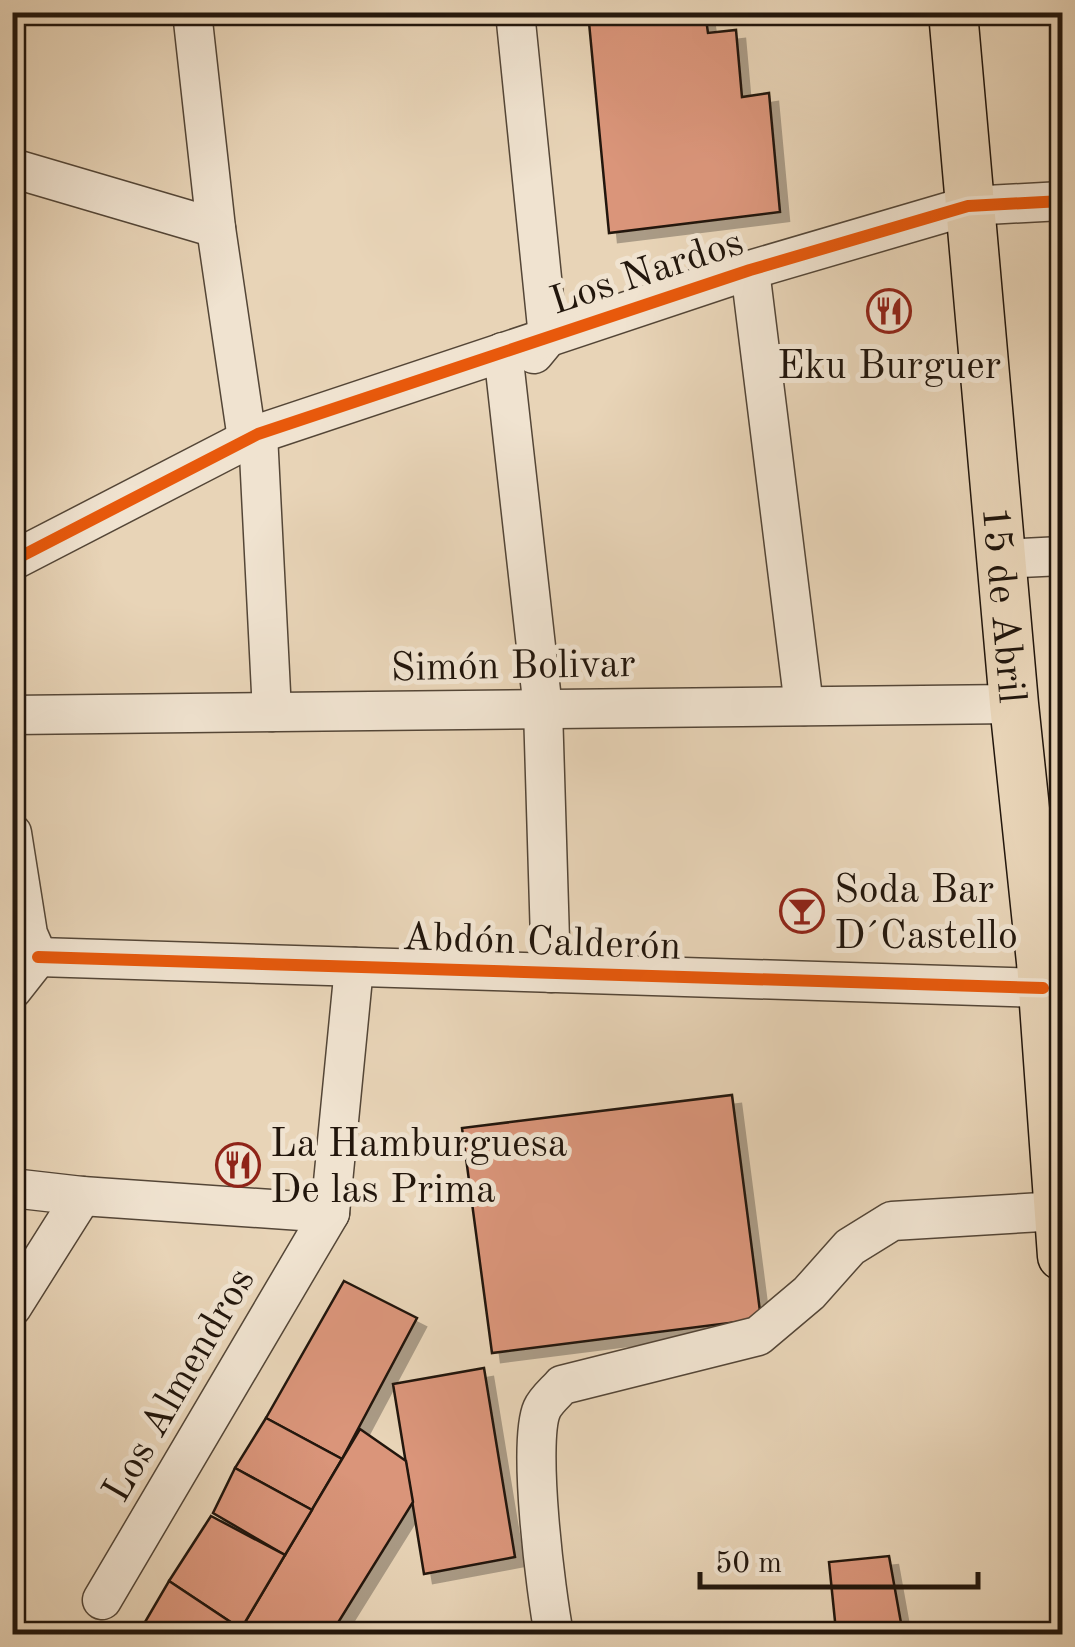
<svg xmlns="http://www.w3.org/2000/svg" width="1075" height="1647" viewBox="0 0 1075 1647" font-family="'Old Standard TT',serif">
<defs>
<filter id="shadow"><feDropShadow dx="9" dy="9" stdDeviation="0" flood-color="#0004"/></filter>
</defs>
<rect width="100%" height="100%" fill="#e8d4b7"/>
<filter id="stains"><feTurbulence type="fractalNoise" baseFrequency=".002" numOctaves="4"/><feColorMatrix values="0 0 0 0 .2 0 0 0 0 .09 0 0 0 0 .02 0 0 0 .5 -.17"/></filter>
<radialGradient id="worn" r=".72"><stop offset=".6" stop-color="#630" stop-opacity="0"/><stop offset="1" stop-color="#630" stop-opacity=".3"/></radialGradient>
<!-- building -->
<g fill="#da957a" stroke="#22160c" stroke-width="2.5" filter="url(#shadow)">
<path d="M588 12H705L708 33 736 30 742 97 769 93 780 212 609 233Z"/>
<path d="M732 1095 761 1319 492 1353 462 1128Z"/>
<path d="M344 1281 417 1318 342 1459 266 1418Z"/>
<path d="M484 1368 515 1557 424 1574 393 1384Z"/>
<path d="M266 1418 342 1459 312 1510 235 1468Z"/>
<path d="M360 1429 406 1461 413 1502 331 1634H238Z"/>
<path d="M235 1468 312 1510 285 1555 213 1513Z"/>
<path d="M211 1516 285 1555 241 1629 169 1581Z"/>
<path d="M889 1556 903 1634H810L836 1631 829 1562Z"/>
<path d="M169 1581 241 1629 238 1634H138Z"/>
<path d="M635 1624 656 1634H625Z"/>
</g>
<g fill="none" stroke-linecap="round" stroke-linejoin="round">
<!-- minor casing -->
<g stroke="#544637" stroke-width="41">
<g id="minor">
<path d="M192 12 216 228 247 439"/>
<path d="M515 12 548 337 534 354"/>
<path d="M12 168 216 228"/>
<path d="M750 270 804 706"/>
<path d="M503 352 543 709 551 973"/>
<path d="M258 434 272 712"/>
<path d="M1002 559 1062 556"/>
<path d="M12 561 258 434 750 270 968 206 1062 201"/>
<path d="M12 715 1014 704"/>
<path d="M12 833 28 934 38 957"/>
<path d="M38 957 1043 988"/>
<path d="M12 990 38 957"/>
<path d="M12 1188 82 1196 330 1213 354 967"/>
<path d="M12 1307 82 1196"/>
<path d="M102 1600 330 1213"/>
<path d="M554 1634C546 1594 527 1442 542 1409 546 1400 556 1392 562 1385L758 1336 809 1293 850 1247 892 1221 1059 1211"/>
</g>
</g>
<!-- major casing -->
<g stroke="#22160c" stroke-width="51">
<g id="major">
<path id="s1" d="M953 12 1014 704 1041 962 1062 1256"/>
</g>
</g>
<!-- minor -->
<use href="#minor" stroke="#f0e3d0" stroke-width="38"/>
<!-- major -->
<use href="#major" stroke="#e8d4b7" stroke-width="48"/>
<!-- cycleway casing -->
<g stroke="#f0e3d0" stroke-width="19">
<g id="cycleway">
<path d="M12 561 258 434 750 270 968 206 1062 201"/>
<path d="M38 957 1043 988"/>
</g>
</g>
<!-- cycleway -->
<use href="#cycleway" stroke="#e8590c" stroke-width="12"/>
</g>
<!-- icons -->
<defs>
<g id="restaurant-ring" transform="scale(2.25)"><circle r="9.5" fill="#f0e3d0" stroke="#8f2418" stroke-width="1.5"/><path d="M-5-6h1v4h1v-4h1v4h1v-4h1v5L-1.5 .5V6h-2V.5L-5-1ZM5-6V6H3V1.5H1.5Q1.5-4 5-6Z" fill="#8f2418"/></g>
<g id="bar-ring" transform="scale(2.25)"><circle r="9.5" fill="#f0e3d0" stroke="#8f2418" stroke-width="1.5"/><path d="M-6-5H6L.8 .8V4.5H3.5V6h-7V4.5H-.8V.8Z" fill="#8f2418"/></g>
</defs>
<g fill-rule="evenodd">
<use href="#restaurant-ring" x="889" y="311"/>
<use href="#bar-ring" x="802" y="911"/>
<use href="#restaurant-ring" x="238" y="1165"/>
</g>
<g text-anchor="middle" stroke-width="10" stroke-linejoin="round" paint-order="stroke">
<!-- street labels -->
<g font-size="40" fill="#22160c" stroke="#f0e3d0">
<text transform="translate(646 270) rotate(-18)" y="14">Los Nardos</text>
<text dy="14" stroke="none"><textPath href="#s1" startOffset="595">15 de Abril</textPath></text>
<text transform="translate(513 664) rotate(-1)" y="14">Simón Bolivar</text>
<text transform="translate(542 940) rotate(2)" y="14">Abdón Calderón</text>
<text transform="translate(177 1384) rotate(-60)" y="14">Los Almendros</text>
</g>
<!-- poi labels -->
<g font-size="40" fill="#22160c" stroke="#f0e3d0" text-anchor="start">
<text x="889" y="378" text-anchor="middle">Eku Burguer</text>
<text x="834" y="902">Soda Bar<tspan x="834" dy="46">D´Castello</tspan></text>
<text x="270" y="1156">La Hamburguesa<tspan x="270" dy="46">De las Prima</tspan></text>
</g>
</g>
<!-- margin -->
<rect width="1075" height="1647" fill="none" stroke="#e8d4b7" stroke-width="50"/>
<rect x="15" y="15" width="1045" height="1617" fill="none" stroke="#22160c" stroke-width="5"/>
<rect x="25" y="25" width="1025" height="1597" fill="none" stroke="#22160c" stroke-width="2.5"/>
<!-- scale -->
<path d="M700 1572v15h278v-15" fill="none" stroke="#22160c" stroke-width="5"/>
<text x="715" y="1572" font-size="30" fill="#22160c" stroke="#f0e3d0" stroke-width="8" paint-order="stroke">50 m</text>
<rect width="100%" height="100%" filter="url(#stains)"/>
<rect width="100%" height="100%" fill="url(#worn)"/>
</svg>
